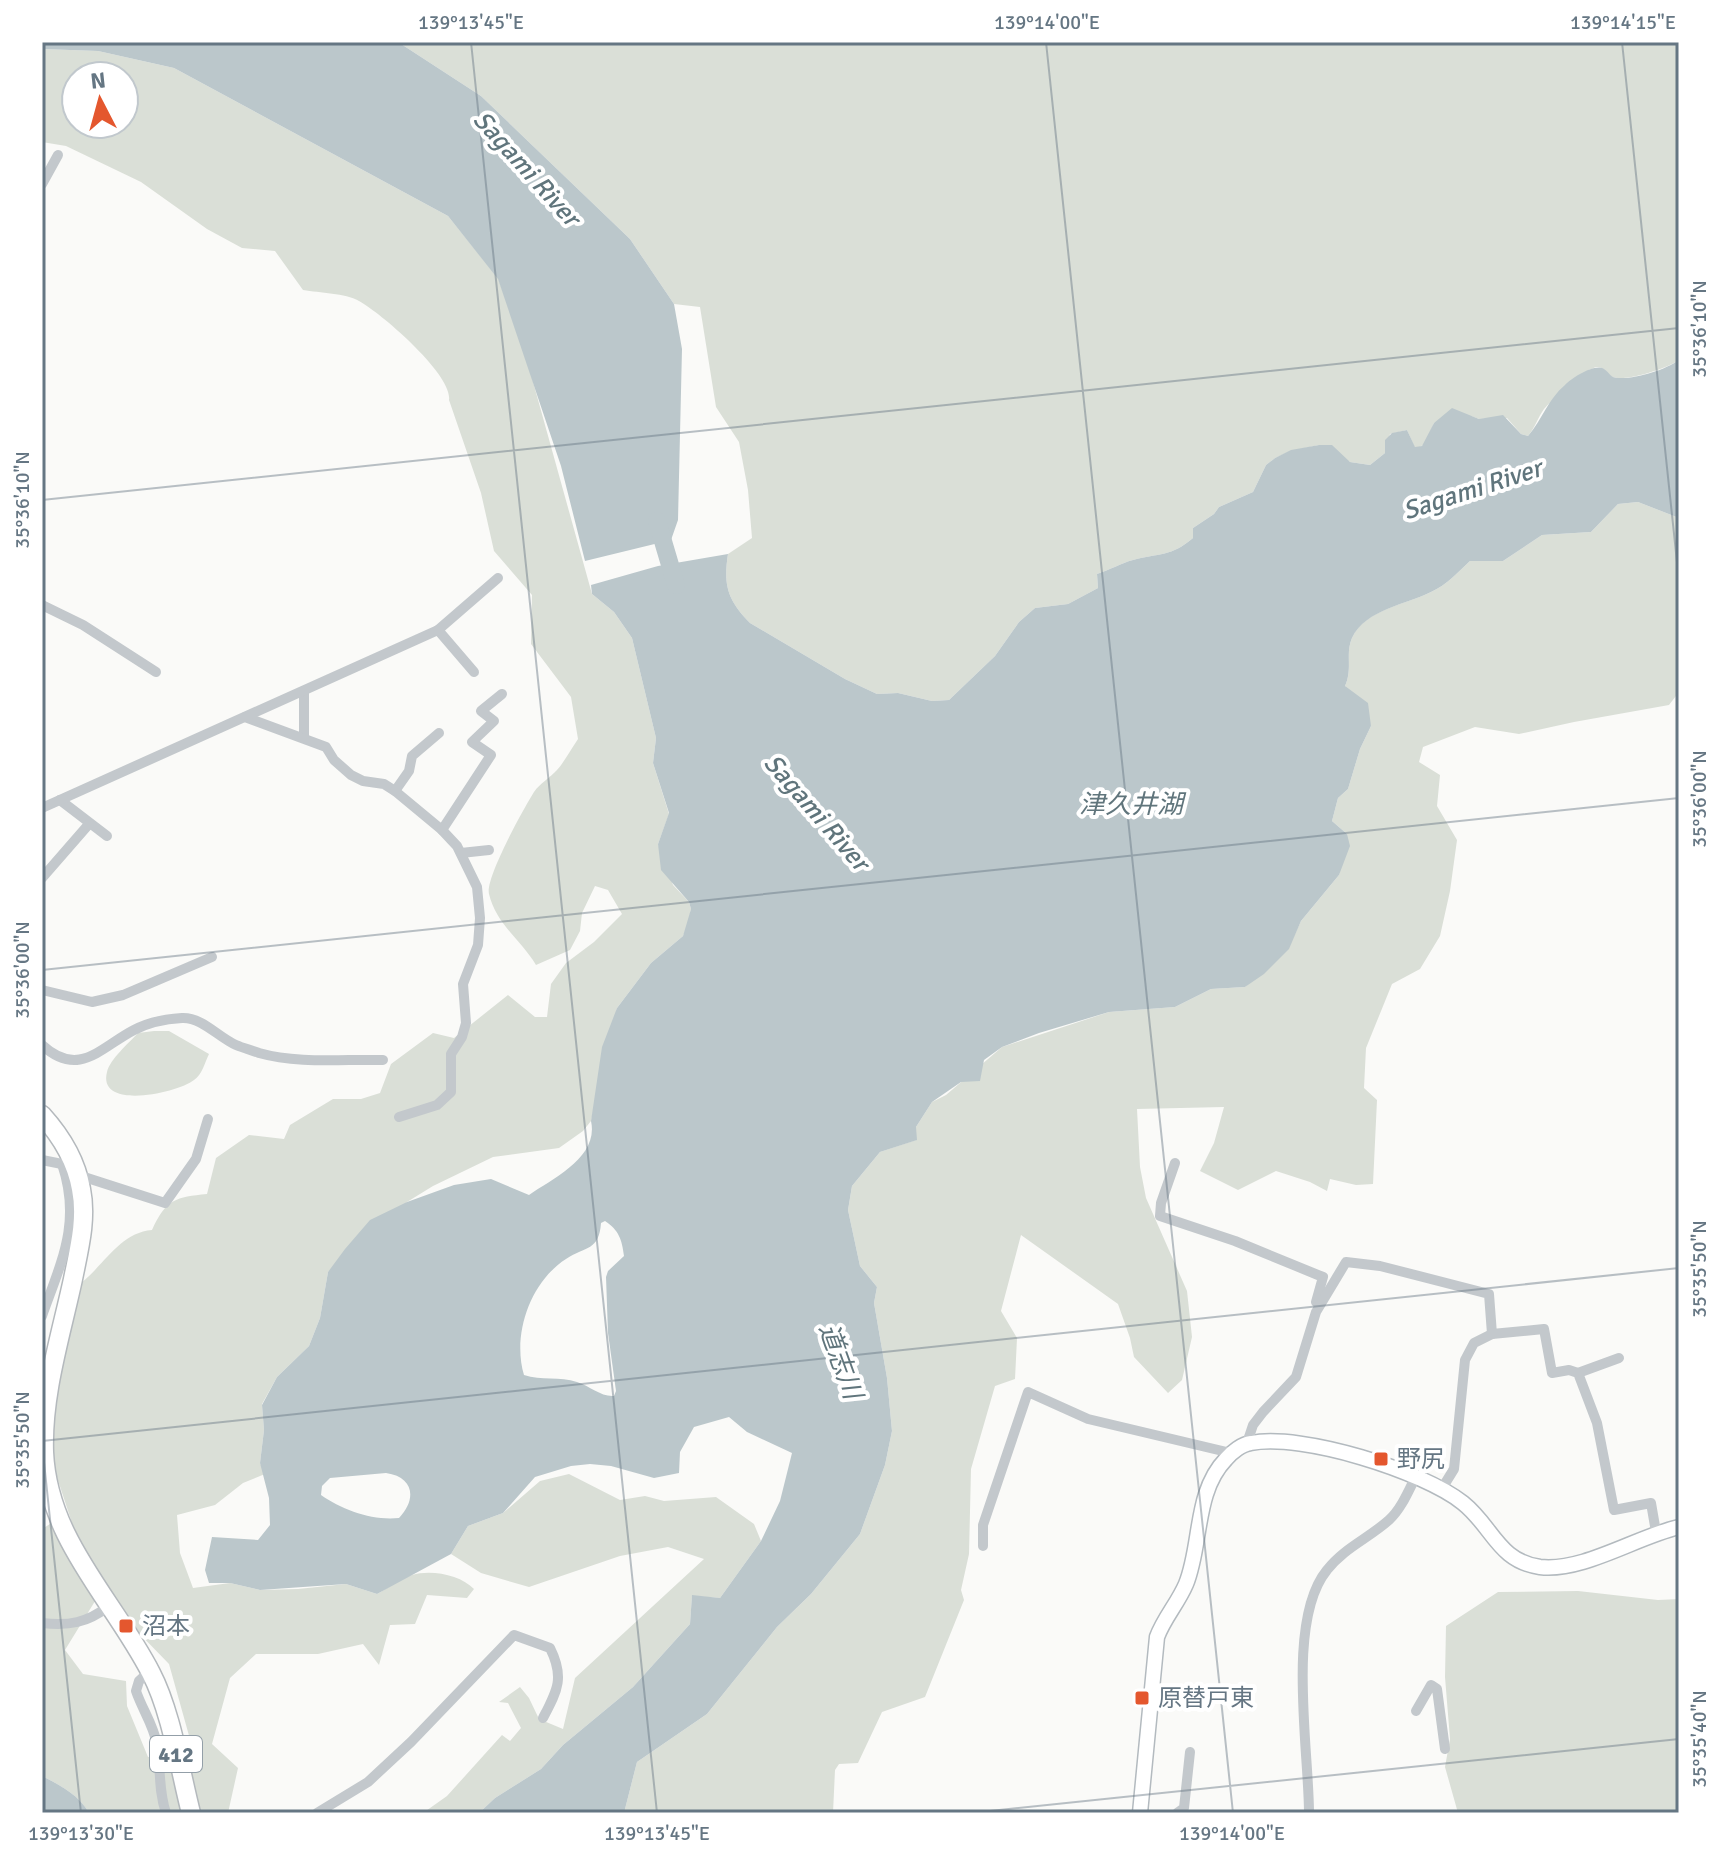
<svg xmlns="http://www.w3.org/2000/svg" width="1721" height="1855" viewBox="0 0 1721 1855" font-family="Signika,'Noto Sans JP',sans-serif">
<rect width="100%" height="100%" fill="#fafaf8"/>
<!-- green -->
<g fill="#dadfd7" fill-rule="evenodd">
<path d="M398 42H1679V360C1668 368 1626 382 1613 377 1607 375 1605 367 1598 367 1585 367 1553 399 1544 409 1538 417 1535 428 1528 436L1521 434 1507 418 1479 419 1471 416 1434 423 1425 444 1418 448H1415L1407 430 1390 434 1385 453 1370 465 1350 462 1319 445 1291 451 1275 458 1266 465 1253 492 1219 507 1214 514 1193 528V538C1171 557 1159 553 1133 560 1121 563 1110 570 1097 574L1098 588 1068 604 1035 608 1019 622 995 656 949 700 932 701 898 693 877 694 845 679 750 623C728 600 723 586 728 554L752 538 748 490 739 442 716 407 700 307 674 304 630 239 481 96Z"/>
<path d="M42 49 98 51 174 68 448 216 498 278 525 353 592 594 614 612 632 638 656 738 653 763 669 814 658 844 673 885 689 902 691 909 688 924 683 936 651 963 617 1008 591 1121 583 1131 559 1148 493 1157 433 1186 407 1202 328 1272 320 1318 309 1346 277 1377 262 1404 264 1430 260 1463 265 1474 243 1483 215 1505 177 1515 180 1553 193 1588 230 1583 260 1590 298 1589 346 1584 377 1594C388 1588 400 1579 412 1575 431 1569 461 1575 474 1589L467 1598 427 1595 415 1624 390 1625 379 1665 363 1644 318 1654H256L230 1678 212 1744 238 1768 228 1813H89C79 1795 60 1785 42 1776V1529L50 1524 73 1526 52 1462 49 1425 66 1296C76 1287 87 1279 95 1270 112 1252 127 1232 152 1230 166 1199 176 1197 207 1194L216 1158 249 1135 284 1139 290 1125 333 1099H361L380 1093 391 1064 433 1033 454 1038 508 995 535 1017H547L551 984 566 963 594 942 622 914 608 890 595 886 582 913 580 931 570 950 536 965C521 940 496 924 489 894 485 878 524 808 534 792 540 783 550 778 557 770 565 761 571 749 578 739L571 697 531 644 532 595 494 551 481 493 449 400C453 375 381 313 359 301 345 293 320 293 303 290L275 251 242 248 207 229 141 182 66 146 42 142ZM76 76H124V124H76ZM100 1593 169 1664 193 1750 148 1757 127 1706 126 1681 83 1674 65 1650Z"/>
<path d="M1638 502 1679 518V692L1669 705 1574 722 1519 734 1475 727 1423 747 1419 762 1440 775 1437 806 1457 840 1450 891 1440 936 1420 969 1392 984 1366 1048 1364 1088 1377 1100 1373 1184 1356 1185 1330 1179 1327 1191 1310 1182 1276 1171 1238 1190 1200 1171 1214 1143 1224 1107 1137 1109 1140 1167 1146 1198 1187 1291 1192 1337 1182 1380 1168 1393 1134 1357 1130 1338 1118 1304 1021 1235 1001 1311 1017 1338 1015 1379 995 1386 971 1469 969 1554 961 1590 964 1600 925 1697 882 1712 858 1763 839 1764 835 1770 833 1813H624L637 1762 707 1714 777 1627 811 1594 860 1534 885 1465 892 1431 887 1378 874 1303 877 1287 860 1266 848 1210 852 1186 880 1152 916 1140V1127L932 1102 946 1095 1002 1047 1109 1012 1175 1007 1211 989 1245 987 1288 949 1301 921 1339 875 1347 834 1332 821 1338 798 1348 789 1360 749 1371 726 1345 686C1353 668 1345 654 1352 638 1365 609 1406 605 1431 592 1447 585 1458 572 1470 561H1503L1542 535 1591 532 1618 504Z"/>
<path d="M154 1031H169L209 1054C205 1062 202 1075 194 1080 178 1093 97 1111 107 1072 110 1059 129 1043 138 1033Z"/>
<path d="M569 1474 620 1500 645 1496 664 1501 716 1497 754 1524 761 1541 720 1598 692 1596 690 1624 633 1687 563 1745 541 1769 495 1798 479 1813H423L447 1796 502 1735 510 1741 521 1728 508 1703 499 1702 520 1687 529 1698 539 1719 563 1729 575 1678 704 1559 668 1547 620 1556 529 1587 481 1573 451 1554 468 1526 503 1513 540 1481Z"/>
<path d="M1578 1591 1658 1600 1679 1599V1813H1458L1445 1767 1450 1739 1445 1677 1446 1626 1498 1592Z"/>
</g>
<!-- water -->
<g fill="#bbc7cb" fill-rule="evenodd">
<path d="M42 42H398L481 96 630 239 674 304 682 349 678 520 671 540 585 561 561 466 498 279 448 216 174 68 98 51 42 49Z"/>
<path d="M1679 360V518L1638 502 1618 504 1591 532 1542 535 1503 561H1470C1458 572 1447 585 1431 592 1406 605 1366 609 1352 638 1345 654 1353 668 1345 686L1368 703 1371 726 1360 749 1348 789 1338 798 1332 821 1347 834 1350 846 1339 875 1301 921 1289 949 1264 974 1245 987 1211 989 1175 1007 1109 1012 1039 1033 1002 1047 984 1060 980 1081 961 1082 932 1102 916 1127 917 1140 880 1152 852 1186 848 1210 860 1266 877 1287 874 1303 887 1378 892 1431 885 1465 860 1534 811 1594 777 1627 707 1714 637 1762 624 1813H479L495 1798 541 1769 563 1745 633 1687 690 1624 692 1595 720 1598 761 1541 780 1501 792 1453 747 1432 729 1417 694 1427 680 1452 679 1473 654 1478 611 1466 590 1464 571 1466 535 1477 503 1513 468 1526 451 1554 377 1594 346 1584 260 1590 230 1583H209L205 1570 212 1537 258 1540 270 1525 269 1498 260 1463 264 1430 262 1405 277 1377 309 1346 320 1318 328 1272 345 1249 370 1220 407 1202 454 1185 491 1179 529 1195C554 1178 599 1157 591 1121L602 1047 617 1008 651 963 683 936 691 909 689 902 661 870 658 844 669 813 653 763 656 738 632 638 614 612 592 594 591 585 658 566 728 554C723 586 728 600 750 623L845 679 877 694 898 693 932 701 949 700 995 656 1019 622 1035 608 1068 604 1098 588 1097 574C1110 570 1121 563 1133 560 1159 553 1171 557 1193 538V528L1214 514 1219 507 1253 492 1266 465 1275 458 1291 450 1319 445H1332L1350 462 1370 465 1385 453V440L1392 433 1407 430 1415 447 1422 446 1434 423 1452 408 1479 419 1503 415 1521 434 1528 436C1542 420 1548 399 1565 385 1572 378 1595 363 1604 369 1610 373 1610 378 1619 378 1636 379 1665 370 1679 360ZM605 1221C619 1230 622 1240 624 1256L608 1271 606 1277 608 1333 616 1391 614 1396C601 1397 590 1386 577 1382 560 1376 541 1381 524 1375 512 1335 530 1282 566 1259 586 1246 599 1251 601 1223ZM386 1473C414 1477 417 1499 399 1518 373 1521 342 1510 321 1495L322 1486 330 1478Z"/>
<path d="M42 1776C60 1785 79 1795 89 1813H42Z"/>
</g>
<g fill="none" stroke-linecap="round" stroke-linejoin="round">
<!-- river -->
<path stroke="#bbc7cb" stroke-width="18" d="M657 521 676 585"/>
<!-- secondary casing -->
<g stroke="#b3babf" stroke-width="17">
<path id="secondary" d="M1140 1813 1157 1637C1164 1618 1178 1603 1186 1584 1202 1545 1194 1492 1226 1459 1232 1452 1242 1444 1251 1443 1302 1433 1423 1471 1463 1503 1493 1527 1498 1561 1540 1567 1583 1572 1636 1537 1679 1527"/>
</g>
<!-- highway casing -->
<g stroke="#b4b9bd" stroke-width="21">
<path id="highway" d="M42 1115C61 1136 76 1160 81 1189 87 1219 79 1249 73 1279 61 1335 42 1394 44 1452 48 1540 113 1599 151 1673 171 1711 180 1770 191 1813"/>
</g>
<!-- street -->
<g stroke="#c3c8cc" stroke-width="10">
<path d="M42 184 58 155"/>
<path d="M42 605 83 625 156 672"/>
<path d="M438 630 474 672"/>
<path d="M304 691V737"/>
<path d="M245 717 326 747 334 760 351 775 363 781 384 784 395 791 442 830 457 846 477 887 480 918 478 945 463 984 466 1023 462 1037 451 1054V1092L437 1105 399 1117"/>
<path d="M395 791 409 771 412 756 439 733"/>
<path d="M60 800 107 836"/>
<path d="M42 808 438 630 498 578"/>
<path d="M442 830 491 755 472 742 494 721 481 711 502 694"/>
<path d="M461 853 489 850"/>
<path d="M42 878 89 824"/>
<path d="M42 990 92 1002 123 995 212 957"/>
<path d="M42 1045C79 1079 101 1047 134 1030 149 1022 165 1019 182 1018 202 1017 218 1037 236 1045 243 1048 251 1050 259 1053 298 1064 342 1059 383 1060"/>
<path d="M42 1160 62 1164 67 1162"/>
<path d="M1175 1163 1161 1203 1160 1216 1235 1241 1323 1277 1316 1302"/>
<path d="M78 1175 165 1203 196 1159 208 1119"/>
<path d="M42 1316C61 1262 82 1223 62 1164"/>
<path d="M1578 1373 1619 1358"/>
<path d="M1247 1443 1253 1425 1263 1412 1296 1377 1316 1312 1346 1262 1380 1266 1489 1294 1492 1334"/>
<path d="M1441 1490 1454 1469 1465 1360 1474 1343 1492 1334 1544 1329 1552 1373 1569 1370 1578 1373 1597 1423 1614 1510 1651 1503 1656 1532"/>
<path d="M983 1546V1525L1028 1392 1088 1419 1231 1453"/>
<path d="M42 1623C69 1626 87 1623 109 1606"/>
<path d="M150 1671 139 1681 136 1691C142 1709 153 1724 157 1744 161 1767 158 1790 166 1813"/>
<path d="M1416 1711 1431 1685 1437 1689 1445 1749"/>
<path d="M317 1813 368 1782 411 1742 514 1635 550 1648C565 1678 557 1691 543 1718"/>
<path d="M1177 1813 1184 1808 1190 1752"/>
<path d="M1309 1813C1309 1750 1286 1620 1327 1570 1344 1548 1369 1538 1389 1520 1401 1509 1408 1492 1415 1478"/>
</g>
<!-- secondary -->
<use href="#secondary" stroke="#fff" stroke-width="14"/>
<!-- highway -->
<use href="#highway" stroke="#fff" stroke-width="18"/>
</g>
<!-- ticks -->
<path fill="none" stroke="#657683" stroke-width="2" stroke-opacity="0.45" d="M471 42 657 1813M1046 42 1233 1813M1622 42 1679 581M42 500 1679 328M42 970 1679 798M42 1441 1679 1268M42 1443 81 1813M971 1813 1679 1739"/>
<!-- markers -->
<g fill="#e4572e" stroke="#fff" stroke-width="3">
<rect x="1373" y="1451" width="16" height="16" rx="4"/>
<rect x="118" y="1618" width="16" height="16" rx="4"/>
<rect x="1134" y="1690" width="16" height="16" rx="4"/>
</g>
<g text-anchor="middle" stroke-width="8" stroke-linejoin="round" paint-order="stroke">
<!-- shield labels -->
<rect fill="#fff" stroke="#939fa8" stroke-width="2" x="150" y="1736" width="52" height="36" rx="6"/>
<g font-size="22" font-weight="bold" fill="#657683">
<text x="176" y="1762">412</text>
</g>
<!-- poi labels -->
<g font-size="24" fill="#657683" stroke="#fff" text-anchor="start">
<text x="1397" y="1467">野尻</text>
<text x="142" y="1634">沼本</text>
<text x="1158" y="1706">原替戸東</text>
</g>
<!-- water labels -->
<g font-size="26" font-style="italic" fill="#60757c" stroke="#fff">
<text transform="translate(527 168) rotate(48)" y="9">Sagami River</text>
<text transform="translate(1472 489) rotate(-18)" y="9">Sagami River</text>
<text x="1131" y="813">津久井湖</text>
<text transform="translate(817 812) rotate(49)" y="9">Sagami River</text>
<text transform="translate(841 1361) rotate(70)" y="9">道志川</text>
</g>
</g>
<!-- border -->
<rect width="1721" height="1855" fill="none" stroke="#ffffff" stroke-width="88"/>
<!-- north arrow -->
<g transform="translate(100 100) rotate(354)"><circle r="38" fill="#ffffff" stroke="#c1c8cd" stroke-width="2"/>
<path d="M0-6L14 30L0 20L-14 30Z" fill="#e4572e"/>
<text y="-12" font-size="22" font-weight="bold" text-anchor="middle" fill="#657683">N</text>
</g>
<rect x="44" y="44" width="1633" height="1767" fill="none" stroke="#657683" stroke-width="3"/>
<g font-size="20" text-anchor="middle" fill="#657683">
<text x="471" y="29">139°13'45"E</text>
<text x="1047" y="29">139°14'00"E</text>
<text x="1623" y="29">139°14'15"E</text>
<text transform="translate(1699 329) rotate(-90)" y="7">35°36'10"N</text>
<text transform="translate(22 500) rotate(-90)" y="7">35°36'10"N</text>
<text transform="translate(1699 799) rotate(-90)" y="7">35°36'00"N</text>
<text transform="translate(22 970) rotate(-90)" y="7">35°36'00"N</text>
<text transform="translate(1699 1269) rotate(-90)" y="7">35°35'50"N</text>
<text transform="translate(22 1440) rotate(-90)" y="7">35°35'50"N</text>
<text transform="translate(1699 1739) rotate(-90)" y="7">35°35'40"N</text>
<text x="81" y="1840">139°13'30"E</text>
<text x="657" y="1840">139°13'45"E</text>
<text x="1232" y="1840">139°14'00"E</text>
</g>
</svg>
